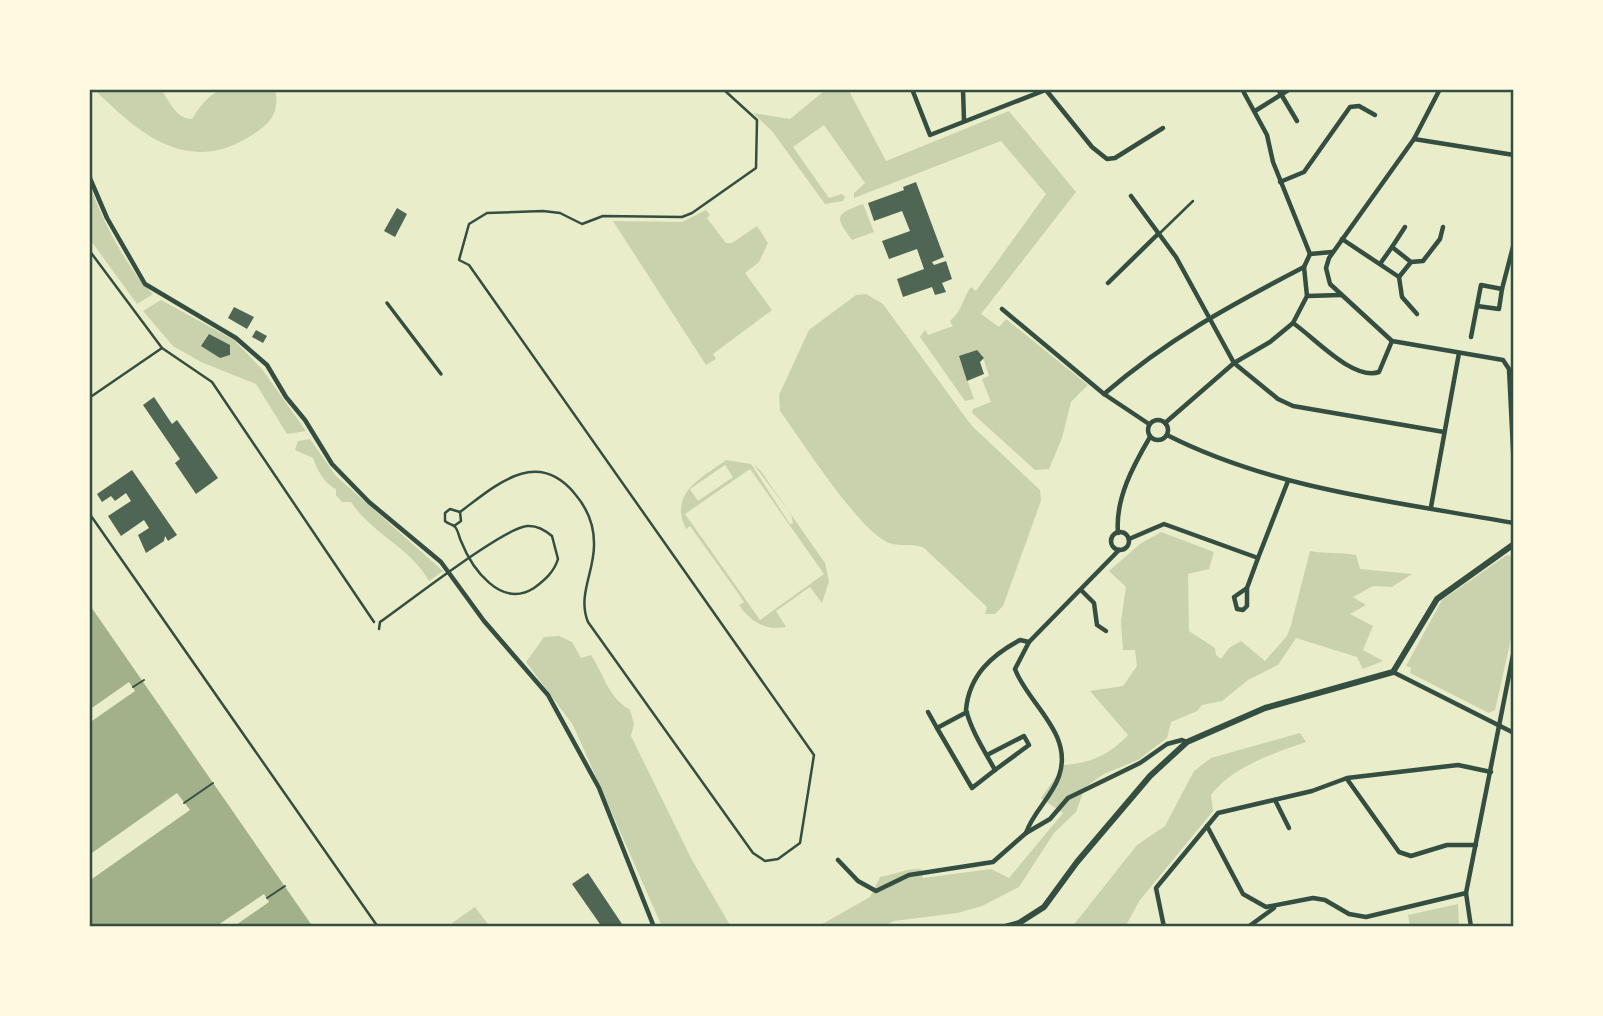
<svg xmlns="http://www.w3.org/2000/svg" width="1603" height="1016" viewBox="0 0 1603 1016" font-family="Quicksand,sans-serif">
<rect width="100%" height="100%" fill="#e9edc9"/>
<!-- green -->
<g fill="#cad2ad" fill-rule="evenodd">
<path d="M94 89H161C169 101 176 119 192 119 217 78 231 89 275 89 279 108 274 120 258 131 192 178 143 138 94 89Z"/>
<path d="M821 89H848L886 161 1009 111 1076 192 981 314 999 327 1006 319 1088 385 1071 402 1062 438 1049 469 1035 470 972 413 973 409 991 402 982 379 989 376 982 354 979 355 977 350 959 357 974 399 965 401 920 337 925 330 928 335 953 326 950 321C963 310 962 299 971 287L976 291 1046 194 1001 141 854 198V193L865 183 824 125 793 147 829 198 842 194 845 197 843 201 825 204 772 131 753 113 790 119 823 92Z"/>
<path d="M89 182C99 215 128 271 153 294L137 304 89 238Z"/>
<path d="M863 204 874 232 852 240C834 216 835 214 863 204Z"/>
<path d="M706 210 710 215 707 218 726 243H732L757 226 768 243 759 262 745 273 772 310 713 354 716 359 706 365 613 221 682 222Z"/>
<path d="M866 294 883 304 971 425 1040 490 1041 501 1003 606 995 614H985L987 607 924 548C912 542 898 548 887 542 857 528 802 441 780 411L779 395 809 330 856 295Z"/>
<path d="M161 300 234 340 262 369 306 431 287 434 256 384 201 362 173 346 143 311Z"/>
<path d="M310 439 336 476 443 571 429 581C410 547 372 534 351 502H342L336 495V489C324 484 317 469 313 458L295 450 298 441Z"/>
<path d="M726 460 751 464 790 524 793 523 791 514 754 465 760 470 825 563 829 581 822 603 810 587 776 611 786 627C764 630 752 623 739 605L744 602 738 593 690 526 686 529C668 493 702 478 726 460ZM725 465 733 477 698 501 690 489ZM750 469 824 574 760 620 685 514Z"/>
<path d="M1161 532 1214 552 1209 569 1188 574 1189 631 1215 648 1216 655 1221 659 1229 648 1241 641 1265 661 1287 636 1291 625 1310 551C1326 554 1339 552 1356 555L1360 569 1412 574 1392 587 1373 586 1353 597 1366 605 1350 614 1373 626 1363 650 1383 661 1363 669 1357 657 1296 638 1278 665 1248 680 1222 701 1202 705 1197 711 1171 722 1167 738 1138 760 1104 774 1085 787 1076 812 1054 833 1019 887 982 906 957 913 894 921 882 927H817L870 897 880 877C897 874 903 869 921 869L923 878 991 869 1009 878 1063 813 1041 798 1064 765C1091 763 1109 755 1128 735L1090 691 1123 686 1137 666 1135 650H1123L1121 621 1126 587 1109 571 1140 544Z"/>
<path d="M1507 555 1514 558V625L1495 710 1489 713 1410 673 1411 668 1406 666 1442 600Z"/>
<path d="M559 636 572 642 581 658 591 655C605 676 607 696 630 710L634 724 631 736 692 860 731 927H663L660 922 573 725 526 662 544 637Z"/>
<path d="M1300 733 1306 742C1274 753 1232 767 1211 795L1213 811 1140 900 1125 927H1072L1137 845 1165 826 1194 771 1211 758Z"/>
<path d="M1458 904 1459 927H1410L1408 915Z"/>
<path d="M475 907 490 927H455L452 923Z"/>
</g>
<!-- water -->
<path fill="#a3b18a" d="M89 604 313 927H89Z"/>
<!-- pier -->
<g fill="#e9edc9">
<path d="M129 682 135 691 89 723V710Z"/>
<path d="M177 793 190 810 89 881V855Z"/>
<path d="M264 894 269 902 233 927H215Z"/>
</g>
<!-- building -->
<g fill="#4f6655">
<path d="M916 182 944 257 932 262 934 265 946 261 952 279 942 283 946 292 935 295 932 287 903 297 897 279 924 269 917 249 889 259 882 241 910 231 902 211 874 221 868 203 904 190 903 187Z"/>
<path d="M397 208 407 214 395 237 384 231Z"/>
<path d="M234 307 254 317 247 329 228 318Z"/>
<path d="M256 330 267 336 263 343 252 337Z"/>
<path d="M209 334 230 345V355L220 358 201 346Z"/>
<path d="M977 350 984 358 980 362 984 374 967 381 959 356Z"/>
<path d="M154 397 172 424 177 420 218 478 196 494 175 463 180 459 143 405Z"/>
<path d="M132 470 177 535 168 541 165 536 164 541 146 553 138 535 149 528 144 520 121 536 108 516 131 501 126 493 115 501 111 496 102 502 97 494Z"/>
<path d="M588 873 624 927H602L572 884Z"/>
</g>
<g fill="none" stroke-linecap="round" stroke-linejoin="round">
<!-- path -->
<g stroke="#344e41" stroke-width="2">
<path d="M89 605H90"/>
<path d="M133 687 144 680"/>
<path d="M184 803 213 783"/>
<path d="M267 898 285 886"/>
</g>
<!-- service -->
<g stroke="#344e41" stroke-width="2.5">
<path d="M1160 233 1193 201"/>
<path d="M89 250 162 348 212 382 374 622"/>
<path d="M89 398 162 348"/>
<path d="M460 512C496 485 537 447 575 494 587 508 594 525 594 543 595 571 577 595 588 622L753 853 765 861 778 859 800 843 814 755 469 265 459 260 469 224 487 213 543 211 560 213 582 224 603 216 682 217 692 213 756 168 757 120 723 89"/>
<path d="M89 513 378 927"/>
<path d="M454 526 461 521 460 512"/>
<path d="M379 629 380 622C406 604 503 528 527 526 537 525 545 530 552 536L558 559C554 572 545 580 534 588 501 609 472 569 461 541 459 538 458 528 454 526 452 524 448 524 445 521V513L450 509 460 512"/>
</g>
<!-- pedestrian -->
<path stroke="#344e41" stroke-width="3.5" d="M387 303 441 374"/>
<!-- minor -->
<g stroke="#344e41" stroke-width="4.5">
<path d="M912 89 930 135 1048 89"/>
<path d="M963 89 964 121"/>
<path d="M1242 89 1267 135 1273 162 1310 254"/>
<path d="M1278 89 1297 121"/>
<path d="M1440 89 1414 139 1329 258 1326 268 1330 284 1392 341 1503 360 1509 369 1514 469"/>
<path d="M1046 90 1092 147 1107 159 1115 158 1163 128"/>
<path d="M1255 111 1290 89"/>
<path d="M1414 139 1514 155"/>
<path d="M89 176 107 218 145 284 236 338 267 365 286 397 305 420 332 464 369 502 441 562 484 621 548 695 599 788 654 927"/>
<path d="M1280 182 1304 172 1350 107 1359 106 1375 115"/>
<path d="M1131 196 1176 257 1234 363 1278 399 1293 406 1444 432"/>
<path d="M1342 239 1399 277 1411 262 1392 247 1380 264"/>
<path d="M1392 247 1405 227"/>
<path d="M1310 254 1332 252"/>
<path d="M1411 262 1423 261 1440 239 1443 227"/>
<path d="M1399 277 1402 297 1417 314"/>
<path d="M1108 283 1158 234"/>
<path d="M1307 296 1341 295"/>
<path d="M1477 306 1499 309 1502 289"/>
<path d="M1002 309 1104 394 1149 424"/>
<path d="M1293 323C1315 338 1353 381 1379 372L1392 341"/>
<path d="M1471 337 1481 285 1502 289 1514 243"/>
<path d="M1104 394C1168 339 1229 306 1304 267"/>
<circle cx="1158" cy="430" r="10"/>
<path d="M1165 423 1234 363 1270 342 1293 323 1307 296 1304 267 1310 254"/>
<path d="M1167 435C1273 489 1397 502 1514 523"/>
<path d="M1431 507 1459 353"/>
<circle cx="1120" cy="541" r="9"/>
<path d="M1118 533C1115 499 1133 466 1150 437"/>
<path d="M1129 539 1164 524 1258 558 1288 481"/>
<path d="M1247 588V606L1243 610 1237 609 1234 597 1247 588 1258 558"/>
<path d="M1081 590 1094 603 1097 625 1106 631"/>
<path d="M1393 672 1514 733"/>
<path d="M928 712 937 728"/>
<path d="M967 712 937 728 972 788 995 770C984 750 972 732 966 710 969 675 992 655 1020 640L1029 642"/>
<path d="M987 755 1024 736 1029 745 995 770"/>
<path d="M1347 779 1399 852 1411 856 1447 845H1476"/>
<path d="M1275 800 1289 828"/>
<path d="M1207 826 1243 894 1266 907 1313 898 1325 900 1349 914 1366 917 1466 893"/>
<path d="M1026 833C1033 812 1052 797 1059 776 1074 733 1027 703 1015 669L1029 642 1119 550"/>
<path d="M838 860 858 881 876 891 909 875 993 862 1026 833 1050 819 1068 798 1140 763 1167 744 1182 740 1187 742"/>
<path d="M1164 927 1156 888 1218 813 1312 791 1347 778 1458 765 1491 772"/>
<path d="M1248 927 1274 908"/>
<path d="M1471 927 1466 893 1514 650"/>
</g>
<!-- tertiary -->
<path stroke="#344e41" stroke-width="6" d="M1005 927 1019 923 1044 907 1077 862 1150 776 1187 742 1265 708 1393 672 1437 599 1514 544"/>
</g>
<!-- border -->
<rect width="1603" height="1016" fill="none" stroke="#fefae0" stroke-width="182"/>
<rect x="91" y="91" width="1421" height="834" fill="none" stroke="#344e41" stroke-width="2.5"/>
</svg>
